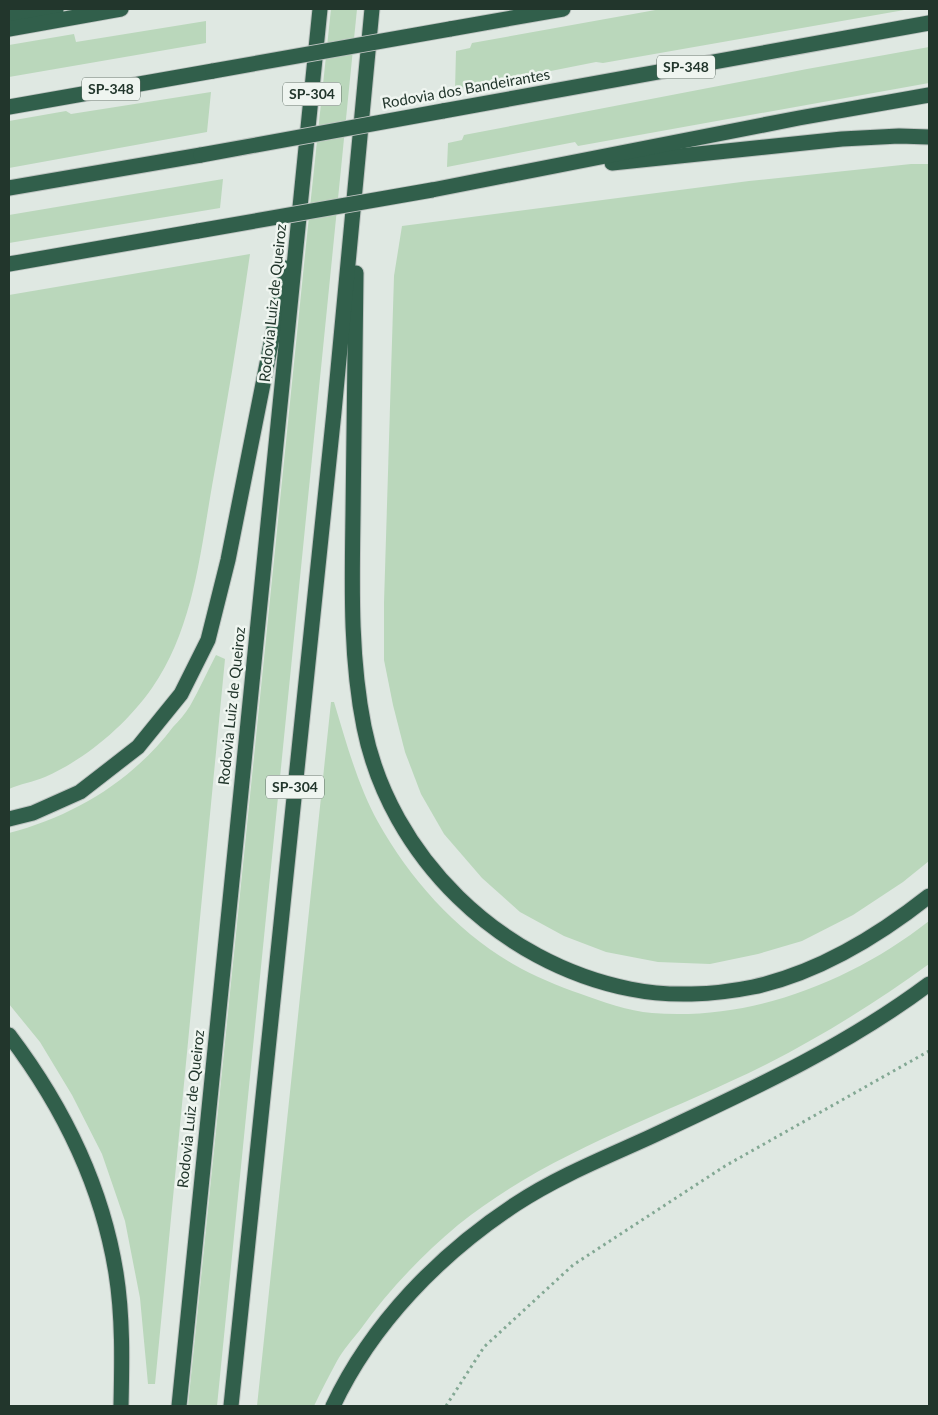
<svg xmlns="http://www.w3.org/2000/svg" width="938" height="1415" viewBox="0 0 938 1415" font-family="Lato,sans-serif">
<rect width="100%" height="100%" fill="#dfe8e2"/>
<!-- green -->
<g fill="#bad7bb">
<path d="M331 9H357L217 1406H188L306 245Z"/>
<path d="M661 9H910L603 63 596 62 455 90 456 51 470 48 472 43Z"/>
<path d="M206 21V43L9 77V45L74 34 76 42Z"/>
<path d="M929 47V83L578 146 575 142 447 167 448 143 462 140 464 135 807 69Z"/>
<path d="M211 92 207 132 9 168V121L66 111 71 114Z"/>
<path d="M911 164H929V861L903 882 853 915 802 941 758 954 710 964 658 962 606 952 564 936 520 912 482 878 444 834 421 794 405 752 393 705 384 660V603L394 276 402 226 749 181Z"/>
<path d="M223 179 220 208 9 243V215Z"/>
<path d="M250 254C239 332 226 409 212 486 200 555 193 629 152 688 126 725 86 759 45 777 33 782 20 784 9 789V295Z"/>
<path d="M216 655 225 659 155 1384H148L140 1298 125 1221 102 1154 72 1095 40 1042 9 1004V833C74 816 132 781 173 727 179 721 185 714 190 706 199 690 207 672 216 655Z"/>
<path d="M331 702H334C346 742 358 786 378 822 410 879 456 931 513 964 534 976 558 986 581 994 603 1002 628 1011 652 1013 751 1021 851 982 929 921V964C878 1001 824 1035 767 1064 665 1115 548 1152 458 1225 421 1256 388 1291 360 1330 352 1340 343 1350 337 1361 329 1376 321 1391 314 1406H257Z"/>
</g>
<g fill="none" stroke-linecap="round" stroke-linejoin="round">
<!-- highway casing -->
<g stroke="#bdc3c0" stroke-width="17">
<g id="highway">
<path d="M9 16 56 11"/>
<path d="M9 29 121 9"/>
<path d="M450 29 563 9"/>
<path d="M9 107 213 71"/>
<path d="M443 111 929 23"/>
<path d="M612 163 842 139 899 136 929 137"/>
<path d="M9 188 201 155"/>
<path d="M432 190 799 118 929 95"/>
<path d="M9 264 198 231"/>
<path d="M356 273C355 354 354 434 353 515 352 585 350 657 364 727 390 857 500 963 630 989 669 997 714 995 753 987 818 973 877 937 929 896"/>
<path d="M9 819 33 813 80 792 138 747 181 694 208 640 228 560 286 268"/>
<path d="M9 1035C62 1105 102 1186 116 1273 123 1317 122 1362 121 1406"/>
<path d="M179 1406 320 9"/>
<path d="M231 1406 334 412 372 9"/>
<path d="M333 1406C372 1323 440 1254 516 1204 557 1177 604 1158 648 1138 746 1092 842 1049 929 984"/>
</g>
</g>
<!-- path -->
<path stroke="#83a894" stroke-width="3" stroke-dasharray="2.5 4" stroke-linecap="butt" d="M446 1406 484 1347 573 1265 725 1166 929 1051"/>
<!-- highway -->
<use href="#highway" stroke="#315f4b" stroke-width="15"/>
<!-- highway-bridge casing -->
<g stroke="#bdc3c0" stroke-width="17" stroke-linecap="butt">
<g id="highway-bridge">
<path d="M213 71 450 29"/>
<path d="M201 155 443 111"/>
<path d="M198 231 432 190"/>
</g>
</g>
<!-- highway-bridge -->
<use href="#highway-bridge" stroke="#315f4b" stroke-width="15"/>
</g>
<g text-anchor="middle" stroke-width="5" stroke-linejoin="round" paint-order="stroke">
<!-- shield labels -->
<g fill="#eff5f0" stroke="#606f67" stroke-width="1">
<rect x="657" y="55.5" width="58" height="23" rx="4"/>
<rect x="82" y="77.5" width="58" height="23" rx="4"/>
<rect x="283" y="82.5" width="58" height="23" rx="4"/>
<rect x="266" y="775.5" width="58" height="23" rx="4"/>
</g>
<g font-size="14" font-weight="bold" fill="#22362c">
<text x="686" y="72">SP-348</text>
<text x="111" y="94">SP-348</text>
<text x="312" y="99">SP-304</text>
<text x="295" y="792">SP-304</text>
</g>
<!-- street labels -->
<g font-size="15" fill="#22362c" stroke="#eff5f0">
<text transform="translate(466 89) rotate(-10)" y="5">Rodovia dos Bandeirantes</text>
<text transform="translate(273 303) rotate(-84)" y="5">Rodovia Luiz de Queiroz</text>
<text transform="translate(232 706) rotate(-84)" y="5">Rodovia Luiz de Queiroz</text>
<text transform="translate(191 1109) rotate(-84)" y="5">Rodovia Luiz de Queiroz</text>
</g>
</g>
<!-- border -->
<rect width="938" height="1415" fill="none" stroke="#22362c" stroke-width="20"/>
</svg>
